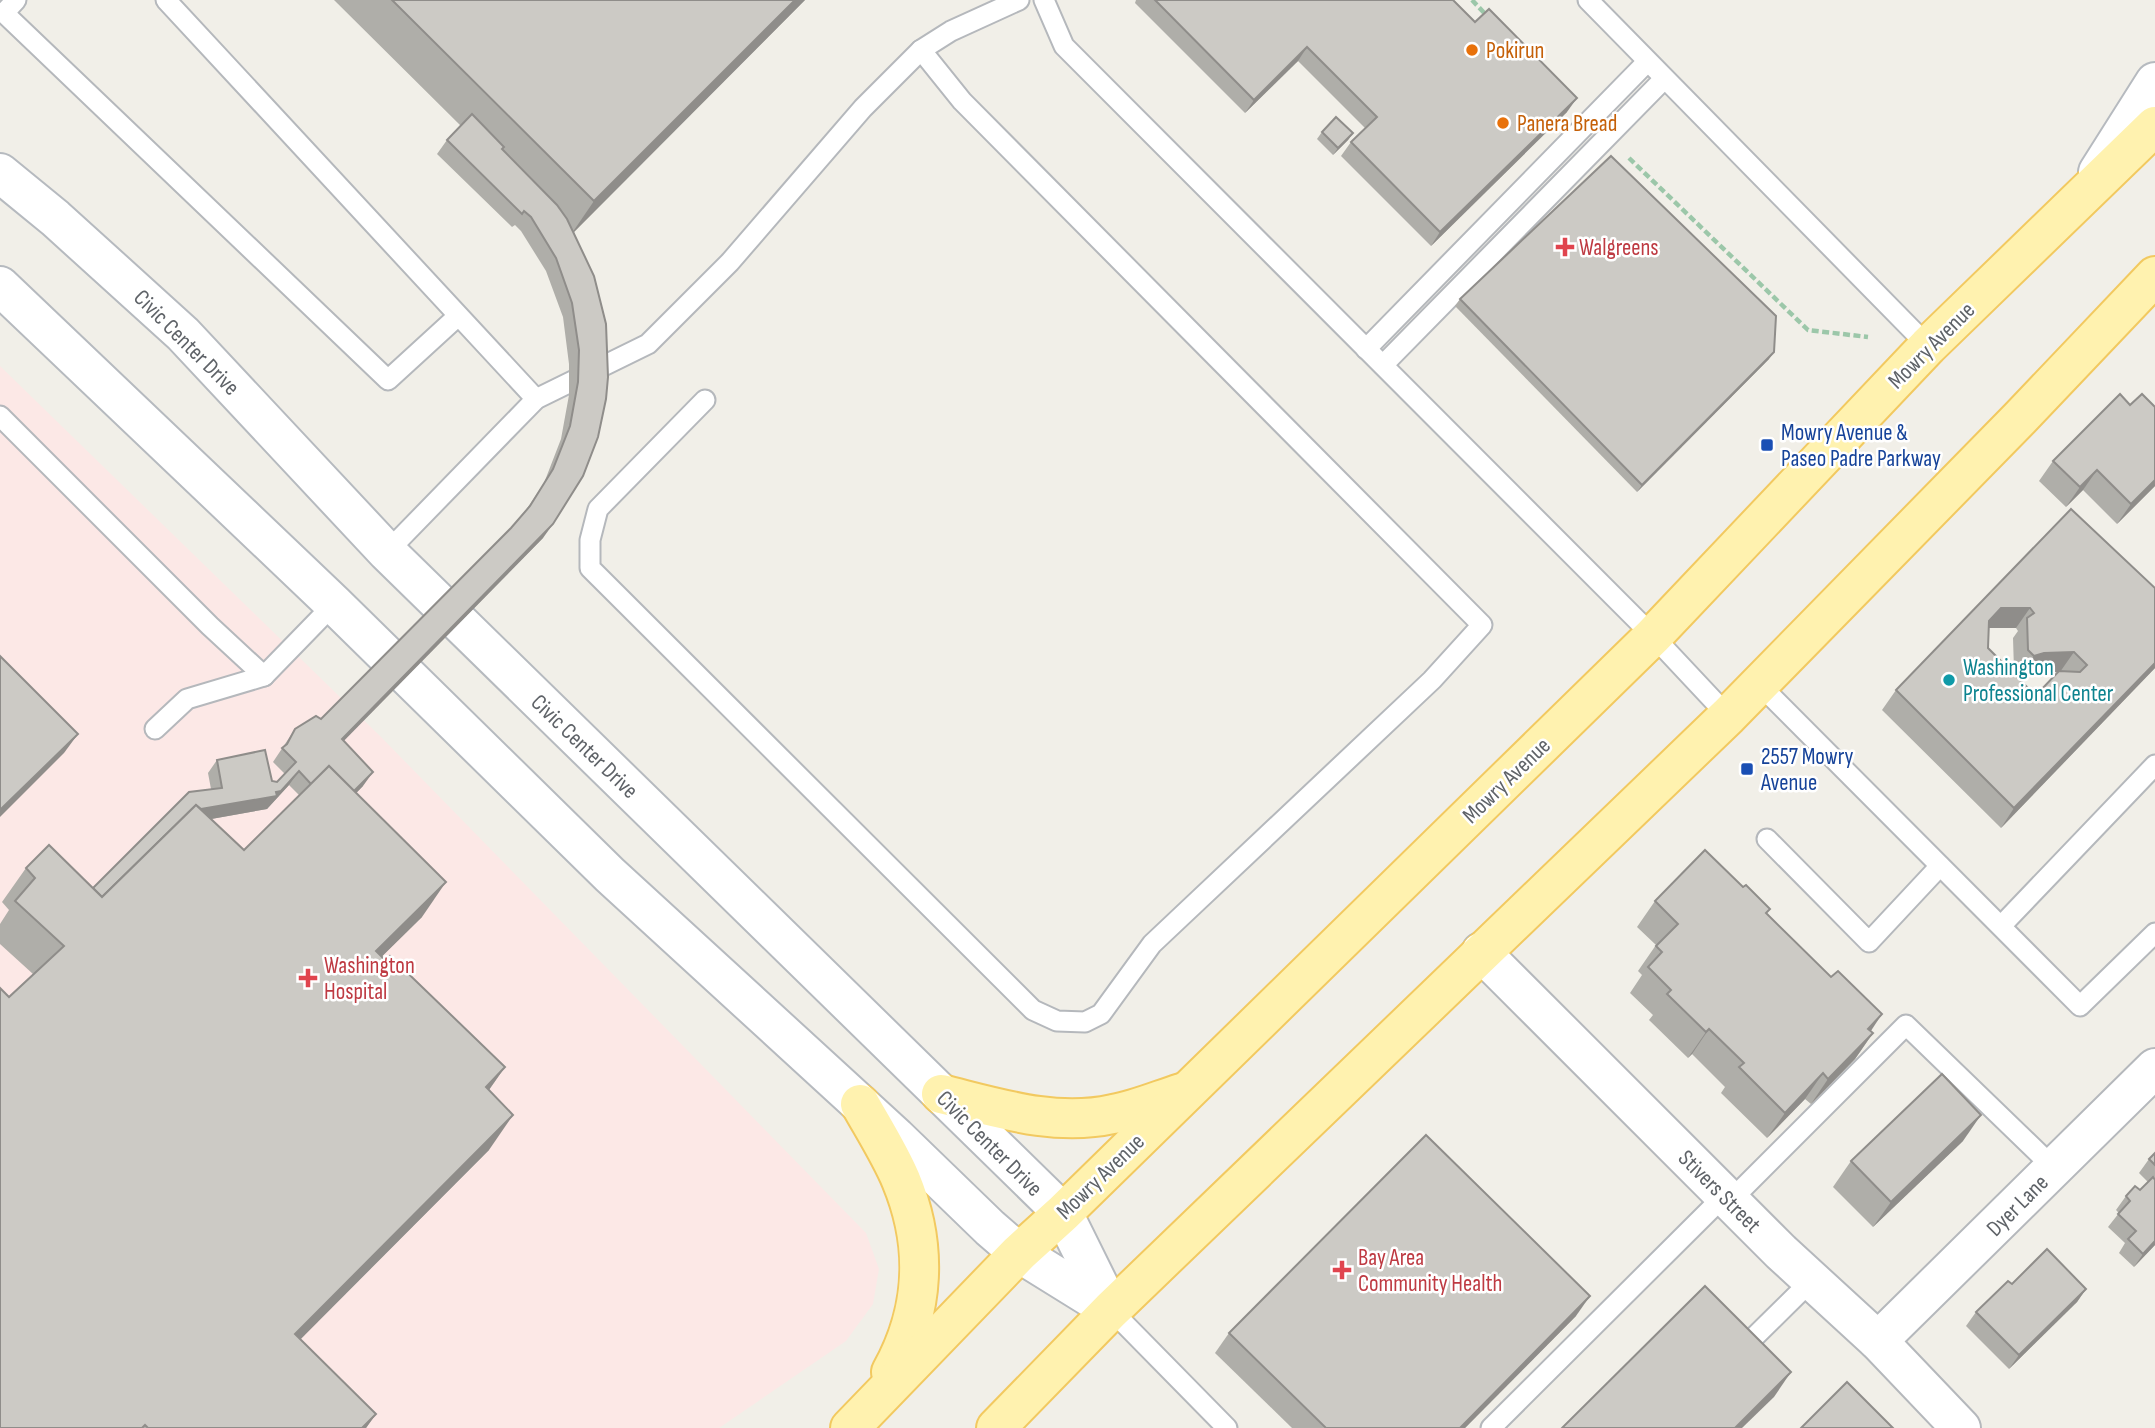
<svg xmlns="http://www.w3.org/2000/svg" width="2155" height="1428" viewBox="0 0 2155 1428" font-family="'Sofia Sans Condensed',sans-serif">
<rect width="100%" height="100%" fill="#f1efe8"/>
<!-- medical -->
<path fill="#fce8e6" d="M0 366 381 737 866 1233 879 1269 873 1304 846 1341 719 1428H0Z"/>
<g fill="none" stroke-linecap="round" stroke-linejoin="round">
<!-- service casing -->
<g stroke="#b5b8bc" stroke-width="23">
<g id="service">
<path d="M16 0 4 13 388 380 458 316"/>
<path d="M166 0 536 399"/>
<path d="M1044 0 1064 46 1653 636 1728 716"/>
<path d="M1588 0 1928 346"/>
<path d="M1366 349 1647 62"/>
<path d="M1383 365 1664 79"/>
<path d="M705 400 598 509 590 540V568L1033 1010 1057 1021 1085 1022 1101 1014 1152 944 1432 680 1482 625 962 101 921 50"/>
<path d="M0 416 210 626 264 676 334 604"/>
<path d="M387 552 536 399 648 344 730 262 863 108 921 50 951 31 1019 0"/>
<path d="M1759 684 2080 1006 2155 933"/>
<path d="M155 729 187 699 264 676"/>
<path d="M1767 839 1869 942 1940 866"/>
<path d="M2001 926 2155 765"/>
<path d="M1730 1201 1906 1025 2054 1168"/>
<path d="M1111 1310 1227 1428"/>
<path d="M1738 1353 1812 1280"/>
<path d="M1491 1428 1725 1195"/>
</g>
</g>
<!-- minor casing -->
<g stroke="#b5b8bc" stroke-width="42">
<g id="minor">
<path d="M1481 952 1781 1252 1878 1341 1961 1428"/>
<path d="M1878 1341 2155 1068"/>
</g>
</g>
<!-- secondary casing -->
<g stroke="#b6babf" stroke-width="42">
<g id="secondary">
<path d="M2098 172 2155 82"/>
<path d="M0 173 55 218 183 334 387 552 1063 1213 1111 1310"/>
<path d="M0 286 334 604 610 875 896 1137 990 1228 1019 1253 1111 1310"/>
</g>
</g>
<!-- primary casing -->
<g stroke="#f2c960" stroke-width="42">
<g id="primary">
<path d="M941 1094C998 1108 1055 1127 1113 1114 1136 1110 1159 1100 1181 1093"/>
<path d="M860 1104C874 1129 890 1154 901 1180 928 1245 925 1311 891 1372"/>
<path d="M850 1428 1019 1253 1063 1213 1653 636 1928 346 2155 126"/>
<path d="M996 1428 1111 1310 1728 716 2020 418 2155 276"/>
</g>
</g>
<!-- path -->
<g stroke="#9cc7a9" stroke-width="4.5" stroke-dasharray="7 3.5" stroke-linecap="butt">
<path d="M1472 0 1488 17"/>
<path d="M1629 158 1808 330 1868 337"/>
</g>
<!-- service -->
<use href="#service" stroke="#fff" stroke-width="19"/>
<!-- minor -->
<use href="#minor" stroke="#fff" stroke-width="38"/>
<!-- secondary -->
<use href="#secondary" stroke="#fff" stroke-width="38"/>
<!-- primary -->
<use href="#primary" stroke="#fff2af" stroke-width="38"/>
</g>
<!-- wall -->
<g fill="#afaea9" fill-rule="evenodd">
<path d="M334 0H805L574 232 606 324 543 538 343 741 363 786 356 793 422 917 381 957 505 1067 489 1090V1150L300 1339 376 1414 366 1428H0L9 997 33 974 0 944V924L9 910 2 902 26 868 93 888 211 789 208 773 217 760 272 781 277 782 285 774 273 762 295 729 321 719 511 528 526 510 544 483 561 439 569 395V364L563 317 546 271 521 231 515 225 512 227 437 154 447 140 461 126ZM289 785 299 795 244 850 211 819 267 809Z"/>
<path d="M1136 0H1453L1567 112 1431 246 1341 156 1351 142 1365 128 1298 61 1245 113 1135 3Z"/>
<path d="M1322 132 1353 133 1348 140 1333 155 1317 139Z"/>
<path d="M1460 299 1769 359 1637 492 1455 306Z"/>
<path d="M2130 405 2155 407V486L2117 524 2083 490 2066 507 2039 481 2053 461Z"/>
<path d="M2071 509 2155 668 2001 828 1882 710 1896 690ZM1988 628H2016L2018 631 2013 638 2014 670 2020 676 2030 673 2058 672 2040 691H2031L1988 648Z"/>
<path d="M1655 901 1767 914 1873 1033 1855 1059 1811 1104 1805 1099 1767 1138 1721 1093 1725 1087 1692 1054 1688 1058 1649 1020 1653 1015 1630 993 1642 975 1638 971 1656 945 1637 927Z"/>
<path d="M1963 1141 1873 1227 1833 1187 1851 1161Z"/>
<path d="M2155 1153V1245L2134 1267 2119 1253 2125 1243 2108 1227 2119 1213 2116 1210 2126 1196 2140 1190 2148 1182 2139 1173 2149 1159Z"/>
<path d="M2012 1284 2086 1289 2077 1302 2009 1369 1966 1326 1976 1312Z"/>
<path d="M1576 1316 1465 1428H1292L1215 1353 1229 1333Z"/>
</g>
<!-- shaded-wall -->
<g fill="#8f8d8a">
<path d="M795 0H805L570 236 594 201Z"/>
<path d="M1307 47 1298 61 1245 113 1254 100Z"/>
<path d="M1577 98 1567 112 1431 246 1440 232Z"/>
<path d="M1353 133 1348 140 1333 155 1338 148Z"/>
<path d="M1774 352 1769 359 1637 492 1642 485Z"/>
<path d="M2097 470 2083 490 2066 507 2080 487Z"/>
<path d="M2155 480V486L2117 524 2131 504Z"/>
<path d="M553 524 543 538 332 753 342 739Z"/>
<path d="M2001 608H2030L2016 628H1988L1989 621Z"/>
<path d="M2074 652 2060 672 2030 673 2020 676 2034 656 2044 653Z"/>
<path d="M2155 663V668L2001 828 2014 808Z"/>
<path d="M78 734 64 753 0 817V810Z"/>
<path d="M299 771 289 785 267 809 189 823 198 809 276 792Z"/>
<path d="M373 772 363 786 327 823 337 809Z"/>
<path d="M446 882 422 917 352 986 376 951Z"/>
<path d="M1882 1014 1865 1040 1868 1029Z"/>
<path d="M1709 1029 1692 1054 1688 1058 1706 1032Z"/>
<path d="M1873 1033 1855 1059 1811 1104 1828 1079Z"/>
<path d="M505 1067 481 1101 486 1087Z"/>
<path d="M1823 1073 1805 1099 1767 1138 1785 1113Z"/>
<path d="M513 1115 489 1150 271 1369 295 1334Z"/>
<path d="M1981 1115 1963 1141 1873 1227 1891 1202Z"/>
<path d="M2155 1241V1245L2134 1267 2143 1254Z"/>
<path d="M2086 1289 2077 1302 2009 1369 2019 1355Z"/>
<path d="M1590 1296 1576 1316 1465 1428H1460Z"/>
<path d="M1791 1372 1774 1397 1742 1428H1735Z"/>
<path d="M376 1414 366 1428H362Z"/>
</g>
<!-- building -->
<g fill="#cccac5" stroke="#8f8d8a" stroke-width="2" fill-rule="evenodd">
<path d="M392 0H795L594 201Z"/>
<path d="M1155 0H1453L1475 22 1489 9 1577 98 1440 232 1351 142 1377 117 1307 47 1254 100Z"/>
<path d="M472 114 504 147 502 149 557 205 567 219 594 276 606 324 608 377 606 399 598 437 583 476 553 524 342 739 373 772 354 791 329 766 311 784 299 771 281 791 276 792 277 796 201 809 196 805 102 897 93 888 189 792 222 788 217 760 265 750 272 781 277 782 296 762 282 748 287 744 295 729 316 716 321 719 511 528 530 506 553 469 570 426 578 382 579 350 572 303 556 258 531 217 524 211 522 214 447 140Z"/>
<path d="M1336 117 1353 133 1338 148 1322 132Z"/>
<path d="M1611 156 1776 316 1774 352 1642 485 1460 299Z"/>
<path d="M2120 394 2130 405 2142 394 2155 407V480L2131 504 2097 470 2080 487 2053 461Z"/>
<path d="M2071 509 2155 588V663L2014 808 1896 690ZM2001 608H2030L2034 613 2027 618 2028 650 2034 656 2044 653 2074 652 2087 665 2080 672 2059 671 2040 691H2031L1988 648 1989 621Z"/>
<path d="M0 656 78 734 0 810Z"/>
<path d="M329 766 446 882 376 951 386 961 390 956 505 1067 486 1087 513 1115 295 1334 376 1414 362 1428H148L145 1425 142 1428H0V988L9 997 64 946 15 901 35 878 26 868 49 845 102 897 196 805 244 850Z"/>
<path d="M1705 850 1743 887 1746 885 1770 909 1766 913 1831 977 1838 971 1882 1014 1868 1029 1873 1033 1828 1079 1823 1073 1785 1113 1739 1067 1744 1063 1709 1029 1706 1032 1667 994 1671 990 1648 967 1662 952 1656 946 1678 924 1655 901Z"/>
<path d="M1942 1074 1981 1115 1891 1202 1851 1161Z"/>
<path d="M1426 1135 1590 1296 1460 1428H1326L1229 1333Z"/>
<path d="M2155 1153V1165L2149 1159Z"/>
<path d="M2153 1177 2155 1180V1241L2143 1254 2128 1239 2136 1231 2118 1214 2130 1201 2126 1196 2135 1186 2140 1190Z"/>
<path d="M2047 1249 2086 1289 2019 1355 1976 1312 2008 1281 2012 1284Z"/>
<path d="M1705 1286 1791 1372 1735 1428H1562Z"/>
<path d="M1847 1382 1893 1428H1801Z"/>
</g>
<!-- markers -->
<g fill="#e8710a" stroke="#fff" stroke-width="2.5">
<circle cx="1472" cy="50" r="7"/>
<circle cx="1503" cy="123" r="7"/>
</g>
<g fill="#e0444e" stroke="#fff" stroke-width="2.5">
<path d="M1561.5 236.5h7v7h7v7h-7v7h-7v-7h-7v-7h7z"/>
<path d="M304.5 967.5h7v7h7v7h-7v7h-7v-7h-7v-7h7z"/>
<path d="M1338.5 1259.5h7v7h7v7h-7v7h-7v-7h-7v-7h7z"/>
</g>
<g fill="#1a4fb4" stroke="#fff" stroke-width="2.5">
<rect x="1760" y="438" width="14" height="14" rx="3.5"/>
<rect x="1740" y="762" width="14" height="14" rx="3.5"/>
</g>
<circle fill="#0f9aa8" stroke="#fff" stroke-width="2.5" cx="1949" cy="680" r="7"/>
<g text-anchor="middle" stroke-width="5" stroke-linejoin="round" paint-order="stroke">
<!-- food labels -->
<g font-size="23" fill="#c56008" stroke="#fff" text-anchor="start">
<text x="1486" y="58">Pokirun</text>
<text x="1517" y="131">Panera Bread</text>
</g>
<!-- health labels -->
<g font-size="23" fill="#be3a42" stroke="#fff" text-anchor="start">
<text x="1579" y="255">Walgreens</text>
<text x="324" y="973">Washington<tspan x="324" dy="26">Hospital</tspan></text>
<text x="1358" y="1265">Bay Area<tspan x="1358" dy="26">Community Health</tspan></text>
</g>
<!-- street labels -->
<g font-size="23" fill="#5f6368" stroke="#fff">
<text transform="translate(187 342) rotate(45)" y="8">Civic Center Drive</text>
<text transform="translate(1931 345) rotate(-45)" y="8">Mowry Avenue</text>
<text transform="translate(585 746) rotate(44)" y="8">Civic Center Drive</text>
<text transform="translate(1506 780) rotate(-44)" y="8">Mowry Avenue</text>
<text transform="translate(990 1143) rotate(45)" y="8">Civic Center Drive</text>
<text transform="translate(1100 1176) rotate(-44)" y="8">Mowry Avenue</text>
<text transform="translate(1720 1191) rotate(45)" y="8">Stivers Street</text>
<text transform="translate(2017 1205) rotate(-45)" y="8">Dyer Lane</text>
</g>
<!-- transit labels -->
<g font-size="23" fill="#164399" stroke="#fff" text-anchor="start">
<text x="1781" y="440">Mowry Avenue &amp;<tspan x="1781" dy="26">Paseo Padre Parkway</tspan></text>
<text x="1761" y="764">2557 Mowry<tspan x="1761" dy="26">Avenue</tspan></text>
</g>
<!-- culture labels -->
<g font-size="23" fill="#0d838f" stroke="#fff" text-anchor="start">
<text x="1963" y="675">Washington<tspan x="1963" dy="26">Professional Center</tspan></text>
</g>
</g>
</svg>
